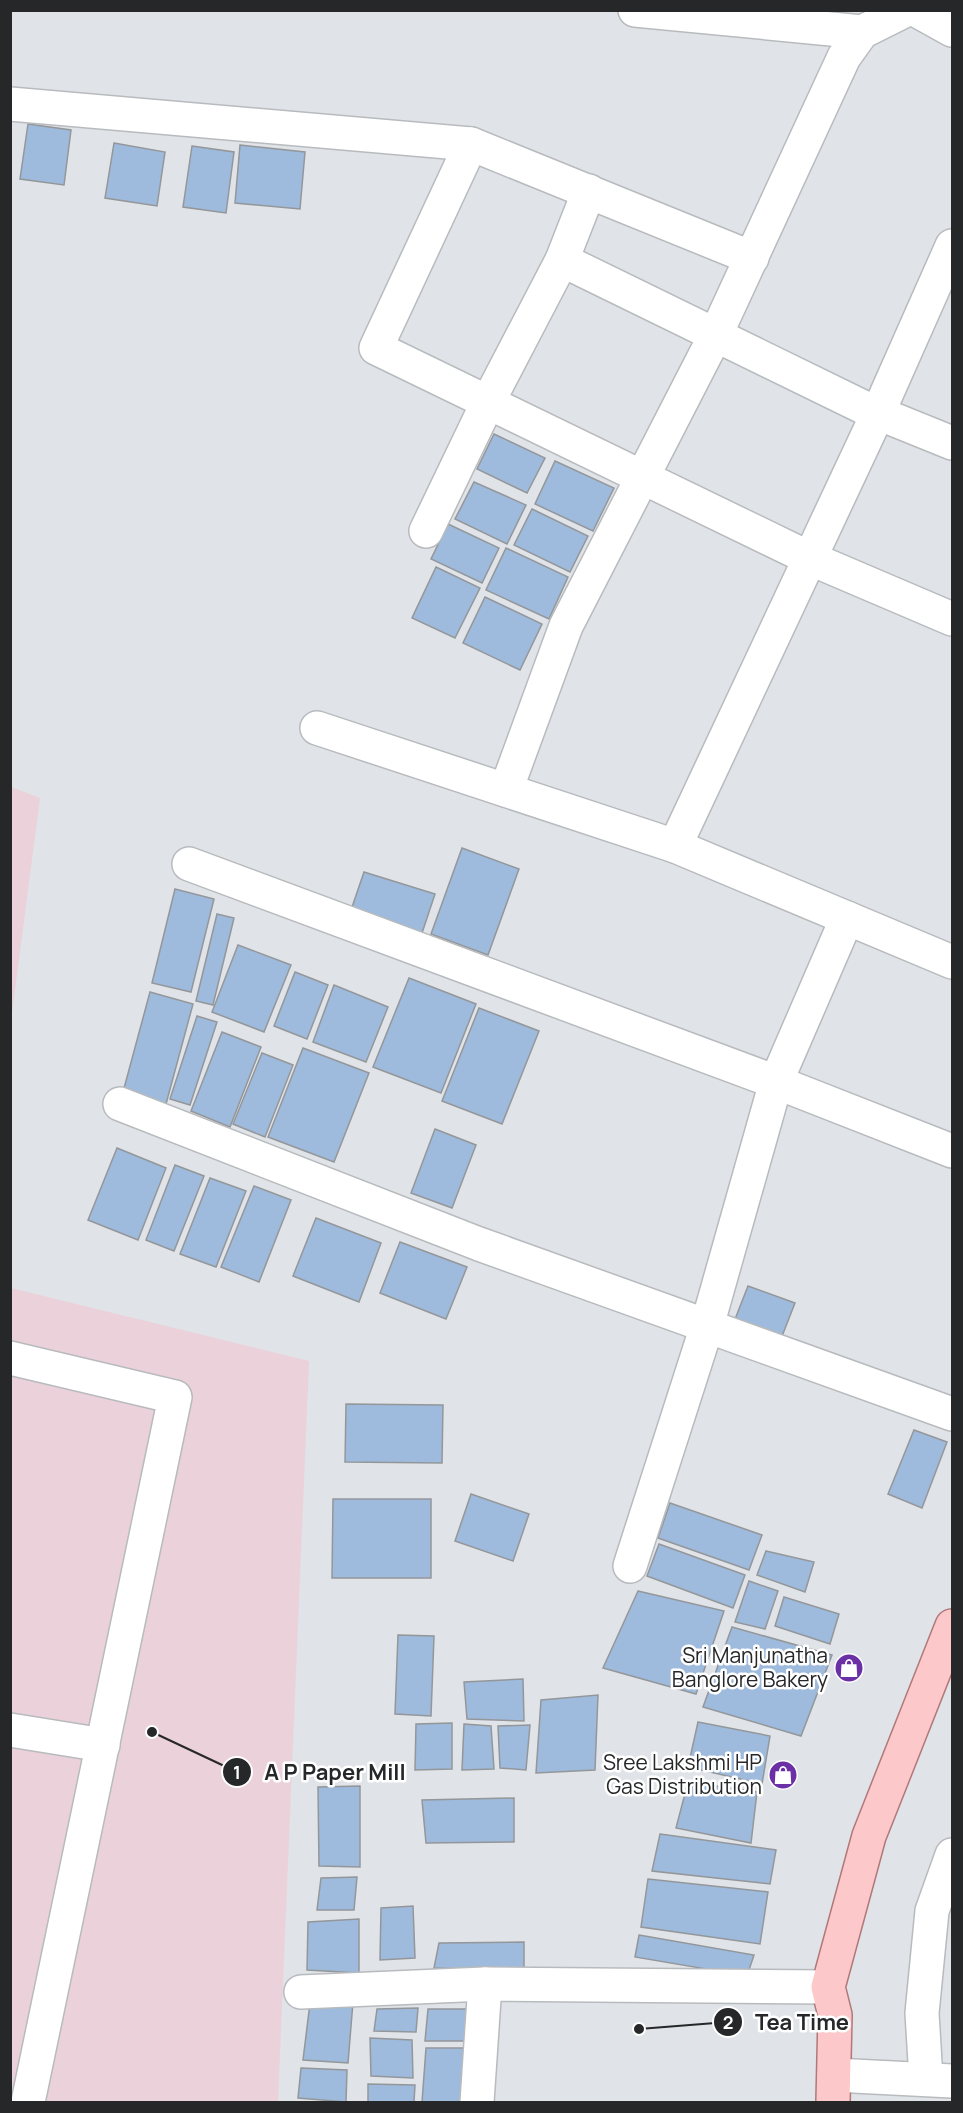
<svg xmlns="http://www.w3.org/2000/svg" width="963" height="2113" viewBox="0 0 963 2113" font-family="Manrope,sans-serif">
<rect width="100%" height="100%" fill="#e0e3e7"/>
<!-- industrial -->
<g fill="#ebd1d9">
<path d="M11 787 40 798 11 1021Z"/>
<path d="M11 1288 309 1361 278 2102H11Z"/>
</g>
<!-- building -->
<g fill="#9ebadc" stroke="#94979a" stroke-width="1.5">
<path d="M28 124 71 130 64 185 20 179Z"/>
<path d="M114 143 165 152 157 206 105 198Z"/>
<path d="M240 145 305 152 300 209 235 203Z"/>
<path d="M192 146 234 152 226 213 183 207Z"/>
<path d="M494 434 545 458 527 493 477 469Z"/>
<path d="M555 461 614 488 593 531 535 504Z"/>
<path d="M474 482 526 505 507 544 455 519Z"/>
<path d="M532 509 588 536 570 572 514 545Z"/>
<path d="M448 524 499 548 482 583 431 559Z"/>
<path d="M506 548 568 577 549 619 486 590Z"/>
<path d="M436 567 480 588 455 638 412 618Z"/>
<path d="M485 597 542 624 520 670 463 643Z"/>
<path d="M462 848 519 869 488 955 431 934Z"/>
<path d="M364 872 435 894 420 939 349 916Z"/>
<path d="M175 889 214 899 191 992 152 983Z"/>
<path d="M217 914 234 918 213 1005 196 1001Z"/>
<path d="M238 945 291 965 264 1032 212 1012Z"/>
<path d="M295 972 328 985 307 1039 274 1026Z"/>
<path d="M409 978 476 1004 441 1093 373 1067Z"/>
<path d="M334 985 388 1007 366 1062 313 1042Z"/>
<path d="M150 992 193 1004 166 1104 123 1092Z"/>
<path d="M479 1008 539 1031 502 1124 442 1101Z"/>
<path d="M197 1016 217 1022 190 1105 170 1099Z"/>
<path d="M222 1032 261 1047 230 1127 191 1111Z"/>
<path d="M303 1048 369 1073 334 1162 268 1137Z"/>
<path d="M262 1053 293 1065 265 1137 233 1124Z"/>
<path d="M435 1129 476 1145 452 1208 411 1193Z"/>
<path d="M117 1148 166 1168 138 1240 88 1220Z"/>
<path d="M175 1165 204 1176 174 1251 146 1240Z"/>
<path d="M210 1178 246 1191 216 1267 180 1254Z"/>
<path d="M254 1186 291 1200 259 1282 221 1267Z"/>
<path d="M316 1218 381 1243 359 1302 293 1276Z"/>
<path d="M400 1242 467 1267 446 1319 380 1293Z"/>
<path d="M748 1286 795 1303 777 1349 730 1332Z"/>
<path d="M346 1404 443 1405 442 1463 345 1462Z"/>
<path d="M914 1430 947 1442 922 1508 888 1494Z"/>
<path d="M471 1494 529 1514 513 1561 455 1541Z"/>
<path d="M333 1499H431V1578H332Z"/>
<path d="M670 1503 762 1535 749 1570 658 1538Z"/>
<path d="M659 1544 745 1575 733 1608 647 1576Z"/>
<path d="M766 1551 814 1562 805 1592 757 1575Z"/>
<path d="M749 1581 778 1591 765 1629 735 1622Z"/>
<path d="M638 1591 724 1611 696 1694 603 1668Z"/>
<path d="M784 1597 839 1614 830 1644 775 1626Z"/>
<path d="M732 1627 832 1655 801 1736 703 1707Z"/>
<path d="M398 1635 434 1636 431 1716 395 1714Z"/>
<path d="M523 1679 524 1721 467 1719 464 1682Z"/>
<path d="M598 1695 595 1770 536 1773 541 1700Z"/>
<path d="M698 1722 770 1736 762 1784 688 1767Z"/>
<path d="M452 1723V1769L415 1770 416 1724Z"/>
<path d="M464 1724 491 1726 494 1769 462 1770Z"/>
<path d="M530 1725 526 1770 500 1768 498 1726Z"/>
<path d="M688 1782 757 1792 751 1843 676 1828Z"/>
<path d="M360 1786V1867L319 1866 318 1787Z"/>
<path d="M514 1798V1842L426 1843 422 1800Z"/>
<path d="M660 1834 776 1850 770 1884 652 1871Z"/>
<path d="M357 1877 354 1910H317L321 1878Z"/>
<path d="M648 1879 768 1892 760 1944 641 1927Z"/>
<path d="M413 1906 415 1958 380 1960 381 1908Z"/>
<path d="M359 1919V1973L307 1970 308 1922Z"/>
<path d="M639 1935 754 1955 747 1976 635 1957Z"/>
<path d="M524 1942V1971L434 1968 439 1943Z"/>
<path d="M353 2002 348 2063 303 2060 310 2003Z"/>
<path d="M418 2008 416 2032 374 2031 377 2009Z"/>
<path d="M428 2009H474V2041H425Z"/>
<path d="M370 2038 412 2040 413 2078 371 2076Z"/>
<path d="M426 2048H474L473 2102H422Z"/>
<path d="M301 2068 347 2070 346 2102 298 2098Z"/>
<path d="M368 2084 415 2085 414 2102H368Z"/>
</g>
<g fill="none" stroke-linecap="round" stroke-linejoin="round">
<!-- minor casing -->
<g stroke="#b8bbbe" stroke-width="36">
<g id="minor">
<path d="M635 10 862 32"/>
<path d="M916 10 952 30"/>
<path d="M10 104 471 144 752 258"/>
<path d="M471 144 376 348 809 558 952 619"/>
<path d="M562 260 863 407 952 443"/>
<path d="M426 531 488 402 562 260 589 191"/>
<path d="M317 728 675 846 952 962"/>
<path d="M506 790 566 626 716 334 844 57 862 32 906 10"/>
<path d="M675 846 878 413 952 246"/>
<path d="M189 864 776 1082 952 1151"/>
<path d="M120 1104 479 1244 952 1414"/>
<path d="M10 1358 175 1397 28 2102"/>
<path d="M630 1566 707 1326 776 1082 847 918"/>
<path d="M10 1730 103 1745"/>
<path d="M301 1992 485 1984 828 1987"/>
<path d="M834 2075 952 2081"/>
<path d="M926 2079 922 2013 932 1911 952 1855"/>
<path d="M477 2102 485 1984"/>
</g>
</g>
<!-- major casing -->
<g stroke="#b1787a" stroke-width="36">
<path id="major" d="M833 2102 835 2015 828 1987 869 1836 952 1626"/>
</g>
<!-- minor -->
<use href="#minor" stroke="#fff" stroke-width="33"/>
<!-- major -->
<use href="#major" stroke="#fdc8c9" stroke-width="33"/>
</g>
<!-- icons -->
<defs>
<g id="shop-disc" transform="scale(1.5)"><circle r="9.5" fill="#6c30a6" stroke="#fff"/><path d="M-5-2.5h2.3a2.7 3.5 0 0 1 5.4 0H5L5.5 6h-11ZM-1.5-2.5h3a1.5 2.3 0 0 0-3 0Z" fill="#fff"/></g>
</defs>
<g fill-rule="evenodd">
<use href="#shop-disc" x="849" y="1668"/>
<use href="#shop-disc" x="783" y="1775"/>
</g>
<g text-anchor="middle" stroke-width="5" stroke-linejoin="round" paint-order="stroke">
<!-- poi labels -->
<g font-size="21" fill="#262729" stroke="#fff" text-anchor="end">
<text x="828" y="1663">Sri Manjunatha<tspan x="828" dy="24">Banglore Bakery</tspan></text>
<text x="762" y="1770">Sree Lakshmi HP<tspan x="762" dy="24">Gas Distribution</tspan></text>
</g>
</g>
<!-- callouts -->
<path fill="none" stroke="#262729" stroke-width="2" d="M152 1732L237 1772M639 2029L728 2022"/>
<g fill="#262729" stroke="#fff" stroke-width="2">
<circle cx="152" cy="1732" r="6"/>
<circle cx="639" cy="2029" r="6"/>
<circle cx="237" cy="1772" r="15"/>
<circle cx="728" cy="2022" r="15"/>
</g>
<g font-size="18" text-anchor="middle" font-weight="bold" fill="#fff">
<text x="237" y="1779">1</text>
<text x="728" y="2029">2</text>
</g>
<g font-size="22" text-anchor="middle" font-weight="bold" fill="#262729" stroke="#fff" stroke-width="5" stroke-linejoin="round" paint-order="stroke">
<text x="335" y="1780">A P Paper Mill</text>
<text x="802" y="2030">Tea Time</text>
</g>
<!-- border -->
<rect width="963" height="2113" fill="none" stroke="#262729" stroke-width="24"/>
</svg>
